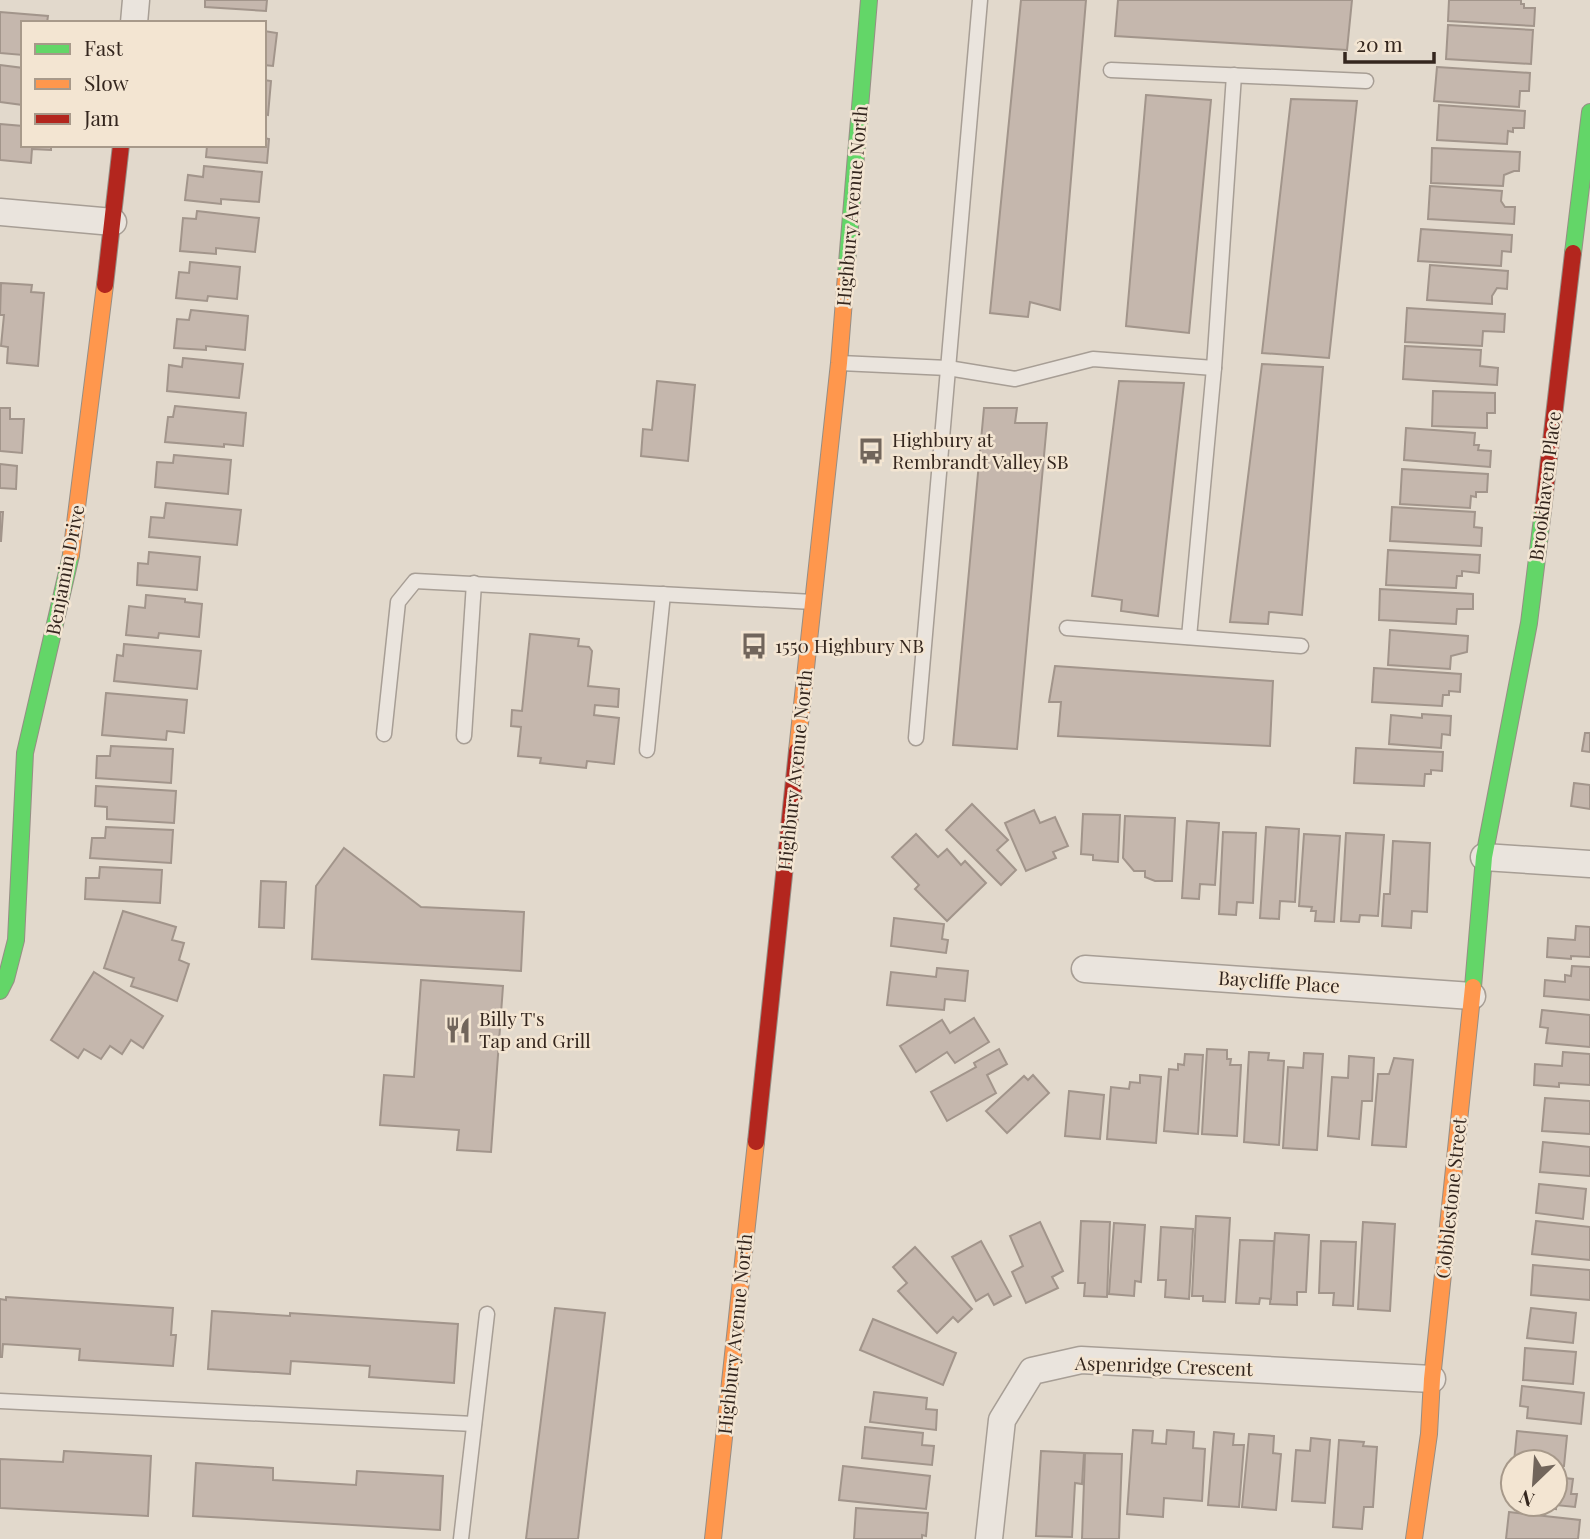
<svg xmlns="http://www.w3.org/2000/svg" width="1590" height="1539" viewBox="0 0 1590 1539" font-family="'Playfair Display',serif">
<rect width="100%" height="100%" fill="#e2d9cc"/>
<!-- building -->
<g fill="#c5b7ad" stroke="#a2958b" stroke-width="2">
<path d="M205 0H267L266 11 205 7Z"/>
<path d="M1021 0H1086L1060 310 1030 302 1028 317 990 313Z"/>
<path d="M1118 0H1352L1347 50 1115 36Z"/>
<path d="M1449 0H1521V4H1524V8H1535L1534 26 1448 21Z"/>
<path d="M0 12 48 16 47 23H23V55L0 53Z"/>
<path d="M1448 25 1533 30 1531 64 1446 59Z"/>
<path d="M264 31 277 33 273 66 264 65Z"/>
<path d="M0 65 23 68V105L0 102Z"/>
<path d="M1437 67 1530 73 1529 91H1520L1519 107 1434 101Z"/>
<path d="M264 80 271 81 268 115 264 114Z"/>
<path d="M1146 95 1211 100 1189 333 1126 326Z"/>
<path d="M1291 99 1357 101 1329 358 1262 353Z"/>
<path d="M1439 105 1525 111 1524 128H1513V132L1508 131 1507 144 1437 140Z"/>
<path d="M0 124 23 126V145H51V150L32 149 31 163 0 160Z"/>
<path d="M264 138 269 139 267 163 206 157 207 146 195 145H264Z"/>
<path d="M1432 148 1520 152 1519 171H1514L1504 175 1503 186 1431 183Z"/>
<path d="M204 166 262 172 259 202 221 199V204L185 200 188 175 203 177Z"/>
<path d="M1430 186 1502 191 1501 201 1505 207H1515L1514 224 1428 219Z"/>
<path d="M197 211 259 218 255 252 216 248V254L180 251 183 218 196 219Z"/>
<path d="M1421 229 1512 235 1511 252 1502 251 1501 266 1418 261Z"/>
<path d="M190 262 240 267 237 299 208 296 207 301 176 298 179 272 189 273Z"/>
<path d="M1430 265 1508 271 1507 289 1497 288 1492 296V304L1427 300Z"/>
<path d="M1 283 32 285 31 292 44 293 38 366 7 363 8 347 1 346 4 315H0Z"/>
<path d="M1407 308 1505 314 1504 332 1483 331 1482 346 1405 342Z"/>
<path d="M191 310 248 316 245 350 206 346V350L174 348 177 319 189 320Z"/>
<path d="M1405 346 1481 350 1480 366 1498 368 1497 385 1403 379Z"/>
<path d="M183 358 243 364 239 398 167 391 169 365 182 367Z"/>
<path d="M1262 364 1323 367 1302 615 1269 612 1268 624 1230 622Z"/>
<path d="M657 381 695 385 688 461 641 456 643 429 652 430Z"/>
<path d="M1119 381 1184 383 1158 616 1121 611 1122 600 1092 596Z"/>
<path d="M1433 391 1495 393V413H1487V428L1432 426Z"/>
<path d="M175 406 246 413 243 446 224 444V447L165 442 168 417H173Z"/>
<path d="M0 408H10V419H24L22 453 0 451Z"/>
<path d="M984 408H1017L1015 423H1047L1017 749 953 745Z"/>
<path d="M1406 428 1475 433 1474 445H1479L1478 450 1491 451 1490 467 1404 460Z"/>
<path d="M174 455 231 460 228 494 155 487 157 462 173 463Z"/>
<path d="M0 464 17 466 16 489 0 488Z"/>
<path d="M1402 469 1488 474 1487 492H1476V497L1471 496 1470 508 1400 504Z"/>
<path d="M166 503 241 510 237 545 149 537 151 517 164 518Z"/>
<path d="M1392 507 1475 512 1474 527 1482 528 1481 546 1390 541Z"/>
<path d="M0 512H3L1 541H0Z"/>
<path d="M1388 550 1480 555 1479 573 1462 571V576H1457L1456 588 1386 585Z"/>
<path d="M149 552 200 557 197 590 137 585 138 563 148 564Z"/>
<path d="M1380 589 1473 594V609H1457L1456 624 1379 620Z"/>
<path d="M146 595 185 599V602L202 604 199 637 159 633 158 638 126 635 129 606 145 608Z"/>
<path d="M1390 630 1468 636 1467 652 1451 656 1450 669 1388 665Z"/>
<path d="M530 634 579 639 578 646 589 647 592 651 588 686 619 689 618 707 595 705 594 715 619 718 614 764 587 761 586 768 540 763 541 758 518 756 521 727 511 726 512 710 522 711Z"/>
<path d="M124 644 201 651 197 689 114 681 117 655 123 656Z"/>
<path d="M1055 666 1273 681 1270 746 1058 736 1061 702H1049Z"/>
<path d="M1374 668 1461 674 1460 692 1449 691V695H1443L1442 706 1372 702Z"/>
<path d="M106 693 187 700 184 733 167 731 166 740 102 735Z"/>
<path d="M1422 714 1451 716 1450 735 1442 734 1441 748 1389 744 1391 715 1422 718Z"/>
<path d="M1585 733H1590V752L1582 751Z"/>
<path d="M111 746 173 749 171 783 96 778 97 756H110Z"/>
<path d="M1356 748 1443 752 1442 771 1431 770V774H1425L1424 786 1354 783Z"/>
<path d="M1574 783 1590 785V809L1571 806Z"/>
<path d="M96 786 176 791 174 823 107 819V807L95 806Z"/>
<path d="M972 804 1008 840 997 850 1016 870 1001 885 946 830Z"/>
<path d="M1034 810 1040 823 1055 817 1068 846 1053 852 1056 858 1026 871 1005 823Z"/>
<path d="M1083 814 1120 815 1118 862 1093 860V855L1081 854Z"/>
<path d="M1125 816 1175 818 1172 881H1155L1145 877V871H1134L1123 858Z"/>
<path d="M1187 821 1219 823 1215 885 1200 884 1199 899 1182 898Z"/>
<path d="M106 827 173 830 171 863 90 858 92 838H105Z"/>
<path d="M1266 827 1299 829 1295 902 1280 901 1279 919 1260 918Z"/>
<path d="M1223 832 1256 833 1253 903 1237 902 1236 915 1219 914Z"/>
<path d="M1346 833 1384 835 1378 916 1360 915 1359 922 1341 921Z"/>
<path d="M916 834 938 857 947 849 961 865 965 861 986 883 947 921 915 889 919 885 892 857Z"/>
<path d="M1304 834 1340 836 1334 922 1315 921 1316 911H1311L1312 907 1299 906Z"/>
<path d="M1393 841 1430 843 1427 912 1412 911 1411 928 1382 926 1384 894H1390Z"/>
<path d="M344 848 421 907 524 912 521 971 312 959 316 886Z"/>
<path d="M100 867 162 870 160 903 85 899 86 878H99Z"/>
<path d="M261 881 286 882 284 928 259 927Z"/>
<path d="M123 911 176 927 172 940 184 943 179 960 189 964 177 1001 131 986 134 978 104 968Z"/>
<path d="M894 918 944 924 942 939 948 940 946 953 891 946Z"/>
<path d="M1576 926 1590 927V957L1571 956V959L1547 957 1548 938 1575 940Z"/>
<path d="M1572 966 1590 967V1000L1544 996 1545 980 1565 982V975L1571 976Z"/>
<path d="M937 968 968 971 965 1001 945 999 944 1010 887 1005 891 972 936 977Z"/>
<path d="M94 972 163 1016 143 1048 131 1040 122 1054 110 1046 101 1059 84 1049 78 1058 51 1040Z"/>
<path d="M421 980 503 986 491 1152 457 1150 459 1130 380 1125 384 1075 414 1077Z"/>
<path d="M1542 1010 1590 1015V1047L1546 1043 1548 1028 1540 1027Z"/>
<path d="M974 1018 989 1042 955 1063 947 1052 916 1072 900 1046 942 1020 950 1033Z"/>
<path d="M999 1049 1007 1064 987 1075 996 1093 947 1121 931 1092 976 1067 974 1063Z"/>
<path d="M1207 1049 1227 1050V1059H1231L1230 1065H1241L1237 1136 1202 1134Z"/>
<path d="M1249 1052 1269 1053 1268 1060 1284 1061 1279 1145 1244 1142Z"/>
<path d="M1563 1052 1590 1054V1085L1559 1083V1087L1534 1085 1535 1064 1562 1066Z"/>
<path d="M1304 1053 1323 1054 1317 1150 1283 1148 1288 1067 1303 1068Z"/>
<path d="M1185 1054 1203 1055 1198 1134 1164 1131 1169 1069 1178 1070V1064L1184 1065Z"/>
<path d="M1349 1056 1374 1058 1372 1101H1362L1359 1139 1328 1136 1332 1077 1348 1078Z"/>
<path d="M1394 1058 1413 1060 1406 1147 1372 1145 1378 1074H1389Z"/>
<path d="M1033 1075 1049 1093 1007 1133 986 1111 1024 1076 1028 1080Z"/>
<path d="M1140 1075 1161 1077 1156 1143 1107 1139 1111 1087 1129 1089 1130 1082 1140 1083Z"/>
<path d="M1069 1091 1104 1095 1100 1139 1065 1136Z"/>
<path d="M1545 1098 1590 1101V1134L1542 1131Z"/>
<path d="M1543 1142 1590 1147V1176L1540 1172Z"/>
<path d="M1539 1184 1586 1189 1583 1219 1536 1213Z"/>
<path d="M1196 1216 1230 1218 1225 1302 1203 1301V1296H1192Z"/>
<path d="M1081 1221 1110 1222 1107 1297 1084 1296 1085 1283H1078Z"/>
<path d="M1536 1221 1590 1227V1260L1532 1254Z"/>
<path d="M1040 1222 1063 1271 1052 1277 1058 1288 1026 1303 1012 1272 1023 1266 1010 1236Z"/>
<path d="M1363 1222 1395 1224 1390 1311 1358 1309Z"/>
<path d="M1114 1223 1145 1225 1141 1282 1135 1281 1134 1296 1109 1294Z"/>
<path d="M1161 1227 1193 1229 1189 1299 1165 1297 1166 1280H1158Z"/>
<path d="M1275 1233 1309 1235 1306 1292H1297V1305L1270 1304Z"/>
<path d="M1240 1240 1274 1241 1271 1299 1260 1298 1259 1304 1236 1303Z"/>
<path d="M981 1241 1011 1296 994 1305 988 1294 976 1301 952 1257Z"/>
<path d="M1321 1241 1356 1242 1353 1306 1333 1305 1334 1293H1319Z"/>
<path d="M915 1247 972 1309 958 1322 953 1317 937 1333 898 1291 907 1283 893 1267Z"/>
<path d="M1533 1265 1590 1270V1300L1531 1295Z"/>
<path d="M6 1297 173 1308 171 1335H176L173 1366 79 1360 80 1349 3 1344 2 1357H0V1299L6 1300Z"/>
<path d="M555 1308 605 1313 578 1539H526Z"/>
<path d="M1531 1308 1576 1313 1573 1343 1527 1338Z"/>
<path d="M212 1311 290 1316V1313L458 1324 454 1383 369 1377 370 1366 291 1361 290 1374 208 1369Z"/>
<path d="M873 1319 956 1353 943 1385 860 1350Z"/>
<path d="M1525 1348 1576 1352 1573 1384 1523 1380Z"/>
<path d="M1522 1386 1584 1393 1581 1424 1527 1418 1528 1407 1520 1406Z"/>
<path d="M874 1392 927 1398 926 1409 937 1410 936 1430 870 1422Z"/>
<path d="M865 1427 923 1433 922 1445 934 1446 932 1465 862 1458Z"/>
<path d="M1133 1430 1153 1431 1152 1443 1166 1444 1167 1430 1194 1432 1193 1448 1205 1449 1202 1501 1164 1498 1163 1517 1127 1514Z"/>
<path d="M1517 1431 1567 1436 1564 1466H1555V1462H1514Z"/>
<path d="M1214 1432 1234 1434 1233 1445H1244L1239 1507 1208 1505Z"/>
<path d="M1249 1434 1274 1436 1273 1453 1281 1454 1276 1510 1242 1507Z"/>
<path d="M1311 1438 1330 1440 1325 1503 1292 1501 1296 1450 1310 1451Z"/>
<path d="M1339 1440 1364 1442 1363 1446 1377 1447 1373 1507H1364L1362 1529 1333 1527Z"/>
<path d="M64 1451 151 1456 148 1516 0 1508V1459L63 1462Z"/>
<path d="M1041 1451 1084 1453 1082 1484 1075 1483 1072 1537 1036 1536Z"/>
<path d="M1085 1453 1122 1454 1119 1539H1082Z"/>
<path d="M196 1463 273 1468V1480L356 1485 357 1471 443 1476 440 1530 193 1516Z"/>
<path d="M843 1466 930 1476 926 1509 839 1500Z"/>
<path d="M1504 1471 1513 1472V1504L1510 1503 1511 1488H1503Z"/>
<path d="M1555 1477 1573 1479 1571 1494H1577L1575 1507 1556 1505V1509L1517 1504H1555Z"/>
<path d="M856 1508 928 1513 926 1536 922 1535V1539H854Z"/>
<path d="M1509 1512 1580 1520 1578 1539H1506Z"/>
</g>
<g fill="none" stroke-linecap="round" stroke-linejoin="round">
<!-- lane casing -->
<g stroke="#a79e95" stroke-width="17">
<g id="lane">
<path d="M1111 70 1366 81"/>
<path d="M840 363 948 368 1015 379 1093 359 1214 368"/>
<path d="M1067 628 1301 646"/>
<path d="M1189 637 1214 368 1234 75"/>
<path d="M384 734 398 602 415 581 813 602"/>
<path d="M464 736 474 583"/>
<path d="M916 738 980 0"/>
<path d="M647 750 663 594"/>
<path d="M0 1401 474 1424"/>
<path d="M461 1539 487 1314"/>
</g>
</g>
<!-- street casing -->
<g stroke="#a79e95" stroke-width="29">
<g id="street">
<path d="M134 23 136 0"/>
<path d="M0 212 113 222"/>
<path d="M1484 857 1590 864"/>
<path d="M1085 969 1472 996"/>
<path d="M989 1539 1002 1420 1032 1371 1081 1360 1432 1379"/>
</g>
</g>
<!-- fast casing -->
<g stroke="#968e85" stroke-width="18">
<g id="fast">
<path d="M1573 253 1590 112"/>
<path d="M846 275 869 0"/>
<path d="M1473 987 1484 857 1529 623 1543 510"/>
<path d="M0 991 6 979 16 940 25 753 71 555"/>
</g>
</g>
<!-- slow casing -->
<g stroke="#968e85" stroke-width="18">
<g id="slow">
<path d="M71 555 105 285"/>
<path d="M797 751 839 363 846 275"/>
<path d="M713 1539 756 1142"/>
<path d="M1414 1539 1429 1434 1432 1379 1473 987"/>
</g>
</g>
<!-- jam casing -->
<g stroke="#968e85" stroke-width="18">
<g id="jam">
<path d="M105 285 121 145"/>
<path d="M1543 510 1573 253"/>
<path d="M756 1142 797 751"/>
</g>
</g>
<!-- lane -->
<use href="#lane" stroke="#eae4dd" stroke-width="14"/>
<!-- street -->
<use href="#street" stroke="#eae4dd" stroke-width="26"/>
<!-- fast -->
<use href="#fast" stroke="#63d668" stroke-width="16"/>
<!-- slow -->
<use href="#slow" stroke="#ff974d" stroke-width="16"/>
<!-- jam -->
<use href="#jam" stroke="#b3261e" stroke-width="16"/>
</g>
<!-- icons -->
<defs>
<g id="bus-bare" transform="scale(2.1)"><path d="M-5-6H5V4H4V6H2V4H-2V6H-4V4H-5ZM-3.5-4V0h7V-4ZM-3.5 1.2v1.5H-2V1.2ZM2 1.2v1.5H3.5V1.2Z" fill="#71655b" stroke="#f3e5d2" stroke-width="2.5" paint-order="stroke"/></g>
<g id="restaurant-bare" transform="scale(2.1)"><path d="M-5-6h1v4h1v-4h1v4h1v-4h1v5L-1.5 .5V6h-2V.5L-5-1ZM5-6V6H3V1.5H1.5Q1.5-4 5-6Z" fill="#71655b" stroke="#f3e5d2" stroke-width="2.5" paint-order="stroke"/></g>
</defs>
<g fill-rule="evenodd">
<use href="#bus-bare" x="871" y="451"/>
<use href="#bus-bare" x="754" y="646"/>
<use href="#restaurant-bare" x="458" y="1030"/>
</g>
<g text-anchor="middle" stroke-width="5" stroke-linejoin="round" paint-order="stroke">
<!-- street labels -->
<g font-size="19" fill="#34261e" stroke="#f3e5d2">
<text transform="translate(852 206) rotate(-85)" y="7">Highbury Avenue North</text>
<text transform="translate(1545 486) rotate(-83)" y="7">Brookhaven Place</text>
<text transform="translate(65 570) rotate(-79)" y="7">Benjamin Drive</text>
<text transform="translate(795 770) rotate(-84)" y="7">Highbury Avenue North</text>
<text transform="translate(1279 982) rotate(4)" y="7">Baycliffe Place</text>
<text transform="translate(1451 1198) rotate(-84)" y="7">Cobblestone Street</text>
<text transform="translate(735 1334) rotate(-84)" y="7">Highbury Avenue North</text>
<text transform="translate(1164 1366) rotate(2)" y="7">Aspenridge Crescent</text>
</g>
<!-- poi labels -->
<g font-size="19" fill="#34261e" stroke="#f3e5d2" text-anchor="start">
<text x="892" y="447">Highbury at<tspan x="892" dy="22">Rembrandt Valley SB</tspan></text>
<text x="775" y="653">1550 Highbury NB</text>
<text x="479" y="1026">Billy T's<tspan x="479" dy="22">Tap and Grill</tspan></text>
</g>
</g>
<!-- legend -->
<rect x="21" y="21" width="245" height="126" fill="#f3e5d2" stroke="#a7998a" stroke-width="2"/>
<rect x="35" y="44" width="35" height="10" fill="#63d668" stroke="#a7998a" stroke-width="2"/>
<text x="84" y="56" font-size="21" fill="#34261e">Fast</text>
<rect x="35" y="79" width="35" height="10" fill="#ff974d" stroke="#a7998a" stroke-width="2"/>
<text x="84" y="91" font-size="21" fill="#34261e">Slow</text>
<rect x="35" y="114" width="35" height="10" fill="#b3261e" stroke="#a7998a" stroke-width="2"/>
<text x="84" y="126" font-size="21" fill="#34261e">Jam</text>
<!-- north arrow -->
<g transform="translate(1534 1483) rotate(205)"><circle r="33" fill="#f3e5d2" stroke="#a7998a" stroke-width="2"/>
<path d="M0-5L12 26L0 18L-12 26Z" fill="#71655b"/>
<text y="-10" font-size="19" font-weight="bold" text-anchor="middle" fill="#34261e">N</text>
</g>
<!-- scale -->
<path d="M1345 52v10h89v-10" fill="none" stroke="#34261e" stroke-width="3.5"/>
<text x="1356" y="52" font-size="21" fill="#34261e" stroke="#f3e5d2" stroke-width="5" paint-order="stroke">20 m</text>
</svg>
